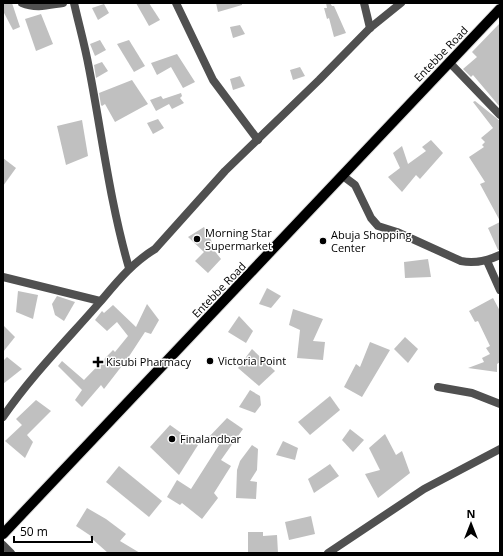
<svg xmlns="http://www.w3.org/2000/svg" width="503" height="556" viewBox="0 0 503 556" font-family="'Open Sans',sans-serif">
<rect width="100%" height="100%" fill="#fff"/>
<!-- building -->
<g fill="#c0c0c0">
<path d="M3 3H12L20 27 13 30 3 11Z"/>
<path d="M136 3H149L160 20 149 26Z"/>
<path d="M216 3H242V5L218 12Z"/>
<path d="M326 3H330L332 6H334L346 33 334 37 329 18 327 19 324 8H327Z"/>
<path d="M104 4 109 13 98 20 92 8Z"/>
<path d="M41 14 53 44 36 51 25 19Z"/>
<path d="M500 23V107L473 75 471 77 463 69 477 57 472 52Z"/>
<path d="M240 25 245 34 233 38 230 27Z"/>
<path d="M100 40 106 50 95 56 90 44Z"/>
<path d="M129 40 145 66 134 72 117 44Z"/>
<path d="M177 54 195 82 183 88 171 67 157 75 151 63Z"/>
<path d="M102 62 108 71 96 78 94 65Z"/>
<path d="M300 67 305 76 293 80 290 70Z"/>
<path d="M240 76 245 86 233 90 230 79Z"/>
<path d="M132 80 148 104 115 122 105 104 102 106 101 105 99 93Z"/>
<path d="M181 93 182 96 180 98 184 103 172 109 169 104 156 111 150 100 161 96 163 99Z"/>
<path d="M475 101 500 121V221L480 184 485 182 469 157 484 147 482 145 485 142 481 138 493 128 473 102Z"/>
<path d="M158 119 164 128 153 134 147 123Z"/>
<path d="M82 120 88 156 66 165 57 126Z"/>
<path d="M431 140 443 153 420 179 416 175 402 192 388 177 400 168 393 153 402 146 408 164 426 151 422 147Z"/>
<path d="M3 158 16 168 3 186Z"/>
<path d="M500 222V250H498L488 228Z"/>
<path d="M204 227 212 242 210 245 221 259 208 273 195 261 204 252 188 237Z"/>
<path d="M428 259 431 277 405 278 404 262Z"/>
<path d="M267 288 281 296 271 308 259 304Z"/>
<path d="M18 291 38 295 33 319 16 312Z"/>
<path d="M57 296 75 302 64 321 55 315 52 304Z"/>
<path d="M493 298 500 311V362L497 364V372L468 368 484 362 482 358 490 354 486 348 490 346 478 321 475 322 469 311Z"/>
<path d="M147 304 159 320 151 334 145 332 128 358 104 389 101 385 82 407 75 400 82 390 58 366 62 361 84 380 113 350 115 352 128 336 117 322 107 331 95 320 102 311 104 313 113 305 136 327Z"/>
<path d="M293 309 323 319 313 341 325 342 323 360 297 358 300 330 289 325Z"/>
<path d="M239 316 253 331 246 343 228 332Z"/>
<path d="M3 325 15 337 3 352Z"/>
<path d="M405 337 418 349 408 363 394 349Z"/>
<path d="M370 342 390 350 362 397 344 387 356 364 360 367Z"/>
<path d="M252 349 275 371 259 386 238 368Z"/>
<path d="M7 357 22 369 3 384V361Z"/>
<path d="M250 390 260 396 261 405 255 413 239 407Z"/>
<path d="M330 396 340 410 310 435 298 422Z"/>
<path d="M36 400 51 411 27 435 33 442 25 458 5 441 22 425 16 419Z"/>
<path d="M227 418 243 429 221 460 231 466 214 493 218 498 202 519 182 503 180 505 167 497 177 480 191 489 219 445 208 438Z"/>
<path d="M170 425 198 445 179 475 150 447Z"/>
<path d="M350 429 364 440 353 452 342 440Z"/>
<path d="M385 434 396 455 402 451 410 473 378 498 365 474 380 470 369 448Z"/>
<path d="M283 441 298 448 295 460 276 455Z"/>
<path d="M252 445 258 449 257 470 250 481 257 482 256 499 236 498 237 470 240 461Z"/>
<path d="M330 464 339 476 314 493 308 479Z"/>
<path d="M119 466 162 501 149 517 106 482Z"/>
<path d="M87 508 106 519 126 534 120 541 140 553H108L90 537 91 536 76 526Z"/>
<path d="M311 516 315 534 289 540 285 522Z"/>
<path d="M248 532H263V536L277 535 278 553H248Z"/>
</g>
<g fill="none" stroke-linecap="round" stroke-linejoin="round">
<!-- primary casing -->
<g stroke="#dbdbdb" stroke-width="12">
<path id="primary" d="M3 534 500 9"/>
</g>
<!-- minor -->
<g stroke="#505050" stroke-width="8">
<path d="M22 3C36 9 49 5 63 3"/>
<path d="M74 3C79 25 85 46 89 68 102 135 110 203 129 268"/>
<path d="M176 3 213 80 258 140"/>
<path d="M364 3 370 28"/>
<path d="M449 62 500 115"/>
<path d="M343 176 355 185 371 218 378 226 397 232 461 261C475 264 487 261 500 255"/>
<path d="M487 261 500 290"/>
<path d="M3 277 100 301"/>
<path d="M438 387 472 393 500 404"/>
<path d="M3 417C32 375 67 340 100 302 117 282 132 263 155 249L225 171 319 80 370 28 401 3"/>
</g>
<!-- tertiary -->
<g stroke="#505050" stroke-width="8">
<path d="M3 545 11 553"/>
<path d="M328 553 424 489 500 449"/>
</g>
<!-- primary -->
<use href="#primary" stroke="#000" stroke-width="10"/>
</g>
<!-- markers -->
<g fill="#000" stroke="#fff" stroke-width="1.5">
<circle cx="197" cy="239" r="4"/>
<circle cx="323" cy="241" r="4"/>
<circle cx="210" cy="361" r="4"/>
<path d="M96 356h4v4h4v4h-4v4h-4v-4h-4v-4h4z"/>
<circle cx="172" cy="439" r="4"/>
</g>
<g text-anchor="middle" stroke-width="3" stroke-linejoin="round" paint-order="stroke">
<!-- street labels -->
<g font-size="11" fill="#000" stroke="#fff">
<text transform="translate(441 54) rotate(-46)" y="4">Entebbe Road</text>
<text transform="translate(219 290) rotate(-46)" y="4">Entebbe Road</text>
</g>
<!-- poi labels -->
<g font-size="11" fill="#000" stroke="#fff" text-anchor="start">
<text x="205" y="237">Morning Star<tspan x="205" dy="13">Supermarket</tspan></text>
<text x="331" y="239">Abuja Shopping<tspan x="331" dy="13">Center</tspan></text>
<text x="218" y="365">Victoria Point</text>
<text x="106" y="366">Kisubi Pharmacy</text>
<text x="180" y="443">Finalandbar</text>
</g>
</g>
<!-- border -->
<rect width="503" height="556" fill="none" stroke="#000000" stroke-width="8"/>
<!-- north arrow -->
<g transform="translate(471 524)" stroke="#ffffff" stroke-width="3" paint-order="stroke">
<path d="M0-3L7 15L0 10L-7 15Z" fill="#000000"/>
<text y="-6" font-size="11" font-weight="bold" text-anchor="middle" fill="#000000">N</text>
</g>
<!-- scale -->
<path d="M14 536v6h78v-6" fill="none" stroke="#000000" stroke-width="2"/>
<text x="20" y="536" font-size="12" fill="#000000" stroke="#ffffff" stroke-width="3" paint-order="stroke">50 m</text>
</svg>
